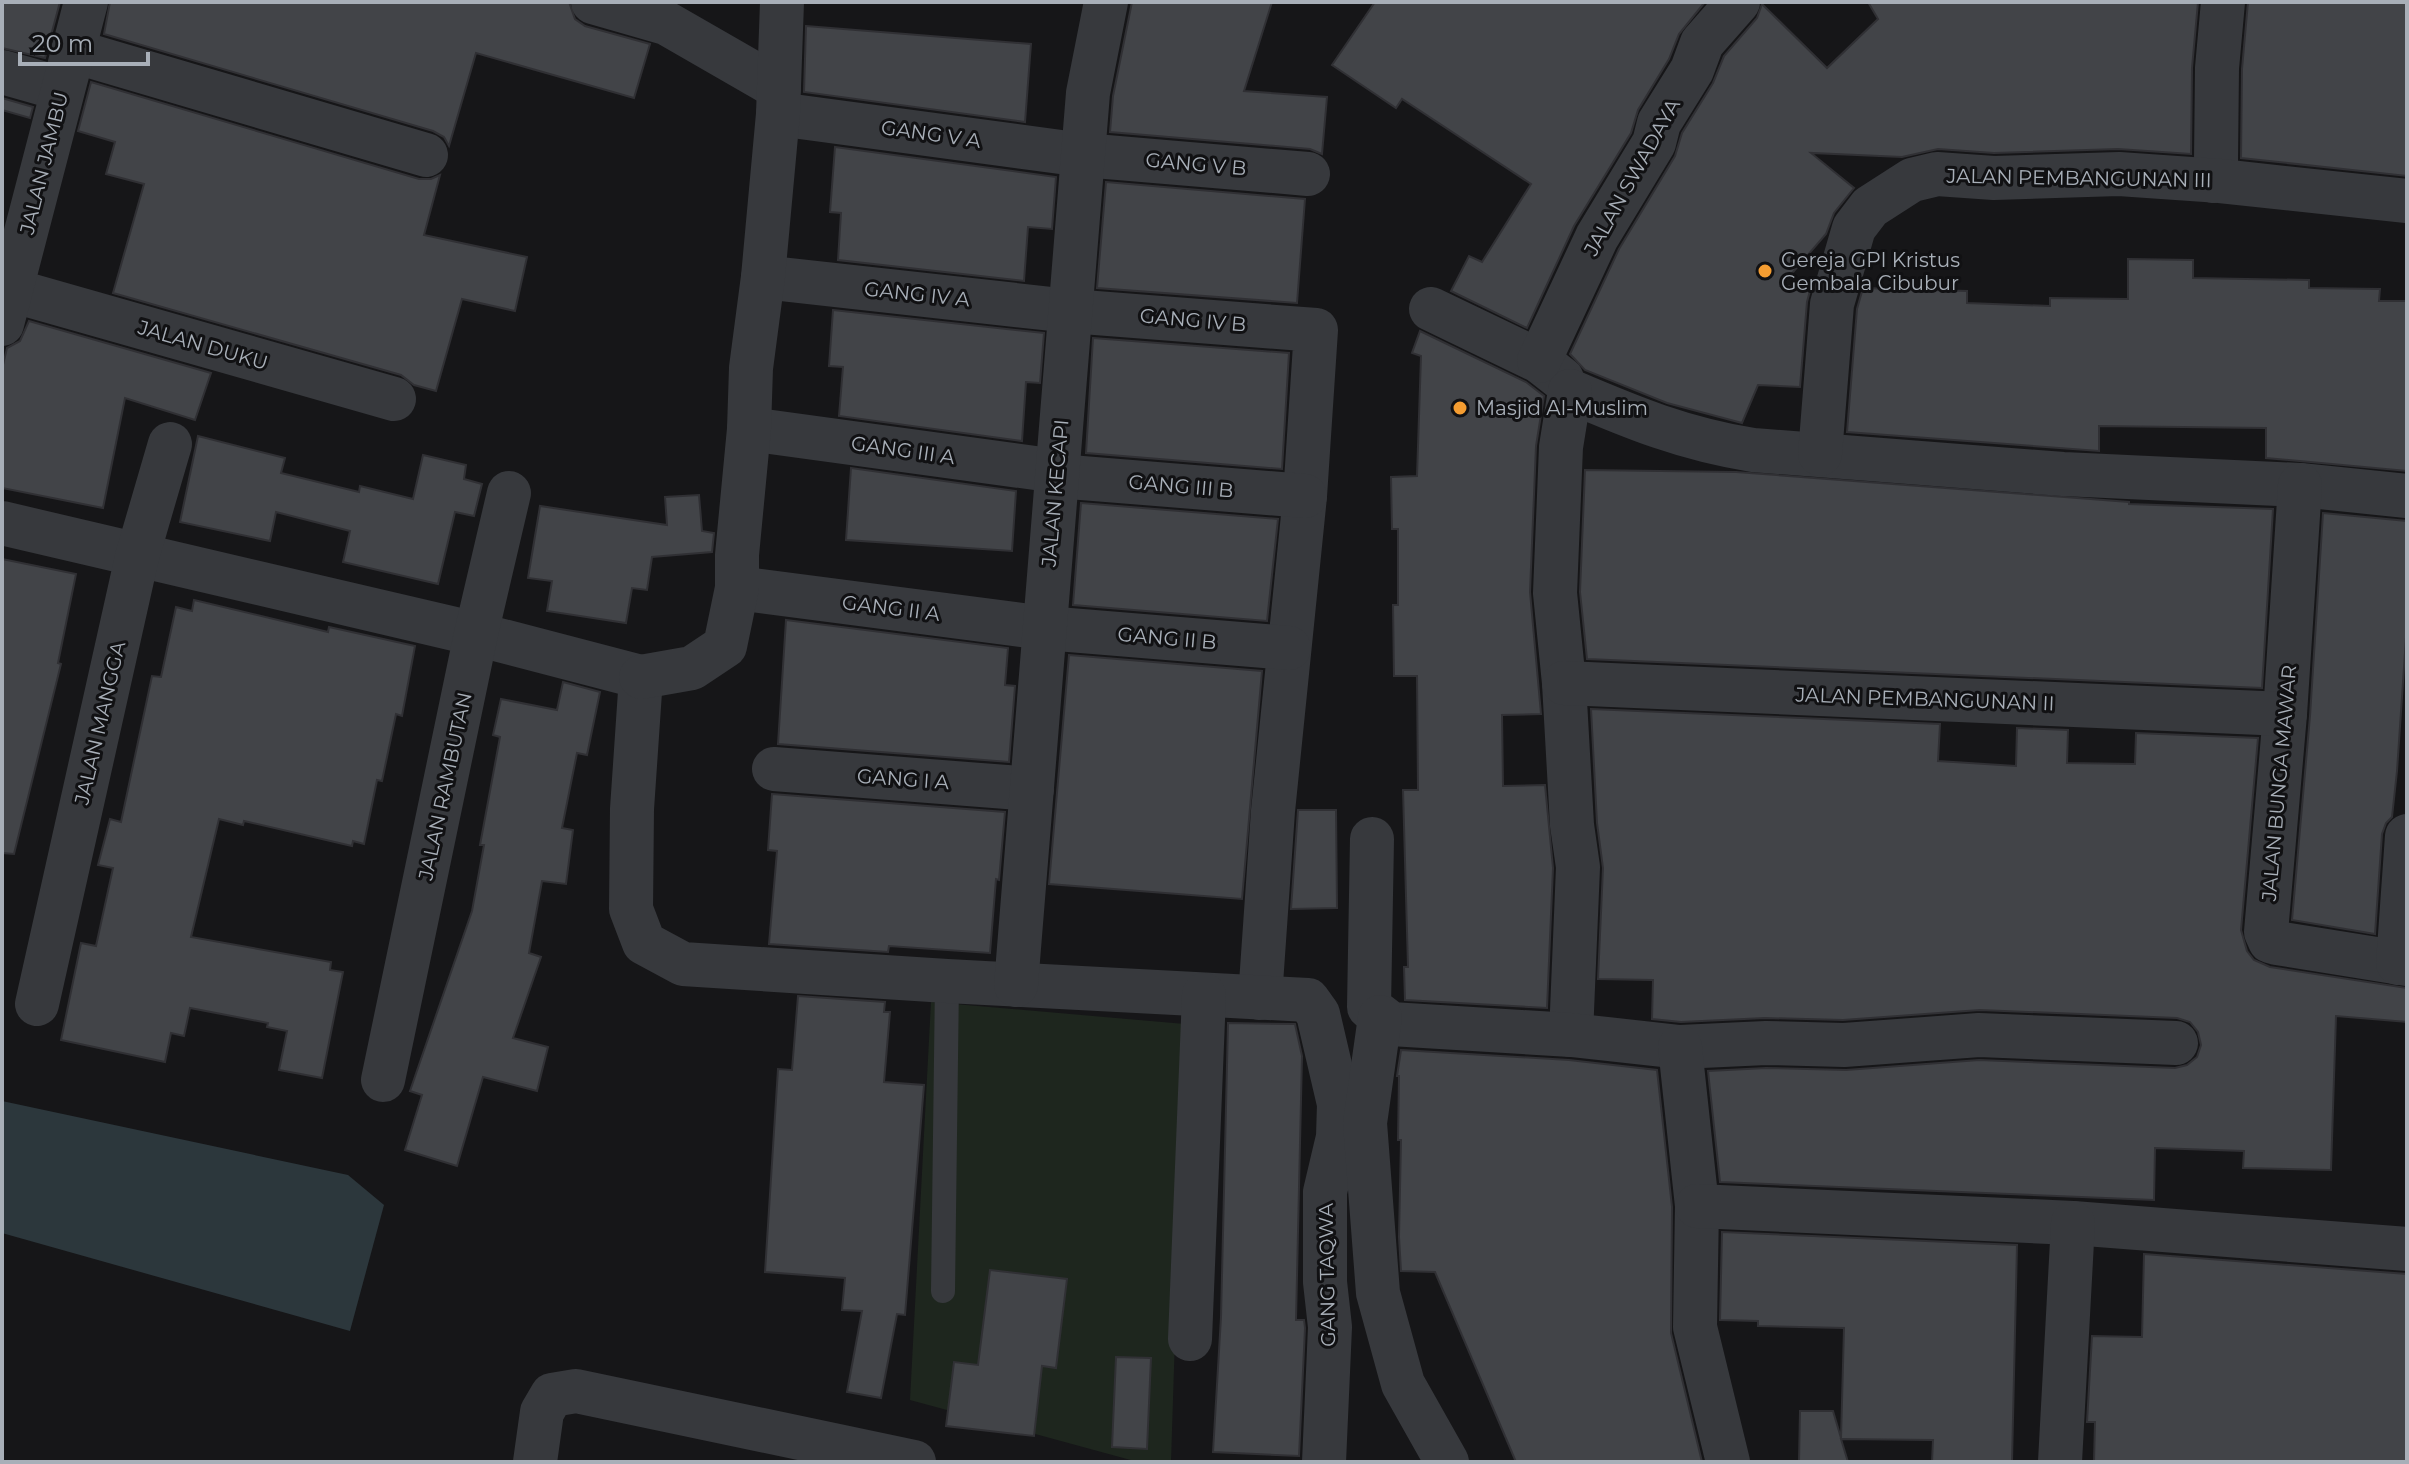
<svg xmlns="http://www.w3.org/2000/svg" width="2409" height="1464" viewBox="0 0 2409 1464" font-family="Montserrat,sans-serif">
<rect width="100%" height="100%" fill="#161618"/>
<!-- green -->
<path fill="#1e261e" d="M931 1002 1185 1024 1171 1462H1138L910 1400Z"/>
<!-- water -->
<path fill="#2c373c" d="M2 1101 348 1175 384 1205 350 1331 2 1233Z"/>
<!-- building -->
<g fill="#424448" stroke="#303034" stroke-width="2">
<path d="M2 2H60L45 58 2 48Z"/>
<path d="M110 2H569L575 19 585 26 650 44 634 98 476 53 449 146 444 137 433 131 104 34Z"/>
<path d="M1132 2H1272L1244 91 1327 97 1322 154 1310 149 1110 132 1113 96Z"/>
<path d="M1375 2H1705L1679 34 1669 59 1638 110 1631 133 1574 226 1527 328 1451 291 1469 256 1482 262 1531 184 1402 99 1396 108 1332 65Z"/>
<path d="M1868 2H2198L2192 68 2191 154 2118 149 1994 153 1938 149 1902 157 1811 153 1854 188 1834 213 1826 234 1781 286 1811 287 1807 302 1800 387 1758 385 1742 423 1667 403 1585 370 1570 354 1619 249 1675 156 1682 133 1713 83 1724 56 1757 18 1762 4 1827 68 1878 19Z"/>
<path d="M2248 2H2407V176L2241 158 2242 69Z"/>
<path d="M806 26 1031 44 1025 122 804 92Z"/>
<path d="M91 82 419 179H431L440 175 424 235 527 257 515 311 462 299 436 391 414 385 401 375 113 293 144 184 106 174 115 142 78 131Z"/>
<path d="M2 98 33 107 30 118 2 110Z"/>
<path d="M835 147 1056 177 1052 229 1028 227 1024 281 838 260 841 213 830 212Z"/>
<path d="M1106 182 1305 199 1297 303 1097 288Z"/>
<path d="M2128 259 2193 260V278L2309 280V288L2380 289 2379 301H2407V471L2266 458V428L2099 426V451L1847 432 1857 309 1863 288 1967 291V303L2050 306V298L2128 299Z"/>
<path d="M833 310 1044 333 1040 383 1026 382 1022 441 839 416 843 367 829 366Z"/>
<path d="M29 321 211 373 195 420 125 398 103 508 2 488V369L7 348 20 341Z"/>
<path d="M1420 331 1526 382 1544 396 1536 446 1530 592 1541 714 1502 715 1503 786 1545 785 1553 868 1547 1008 1405 1000 1404 967H1408L1403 790H1418L1417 676H1394L1393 605H1398V529H1392L1391 477 1417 476 1421 356 1412 353Z"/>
<path d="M1093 338 1289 353 1282 469 1086 453Z"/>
<path d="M198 436 285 458 281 473 359 492 360 486 413 499 423 455 466 465 464 479 482 484 474 516 455 512 438 584 343 562 350 531 276 512 270 541 180 522Z"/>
<path d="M851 468 1016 491 1012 551 846 540Z"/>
<path d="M1585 470 1736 472 2129 502V504L2273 509 2262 688 1587 659 1580 592Z"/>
<path d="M699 495 702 531 714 533 712 552 652 557 647 590 632 588 626 623 547 611 552 581 528 578 540 506 667 525 665 497Z"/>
<path d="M1081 503 1278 519 1267 621 1073 605Z"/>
<path d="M2323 513 2407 521V623L2397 771 2392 817 2386 823 2382 834 2375 934 2292 920 2310 716Z"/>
<path d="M2 559 76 574 58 663 61 664 14 854 2 853Z"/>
<path d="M194 600 328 632 329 627 415 646 402 716 396 714 382 781 377 780 364 844 353 841 352 846 244 821 243 825 219 819 191 937 331 962 330 970 343 972 322 1078 279 1070 287 1031 267 1027 268 1023 190 1008 184 1036 171 1033 165 1062 61 1040 81 943 96 946 113 868 98 865 110 819 121 822 152 676 161 677 176 607 192 611Z"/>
<path d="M786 620 1008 648 1005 685 1015 686 1009 762 778 744Z"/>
<path d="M1069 655 1262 671 1242 899 1049 884Z"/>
<path d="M563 682 600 692 587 755 577 753 562 828 573 830 566 884 542 881 529 953 541 957 513 1038 548 1047 537 1091 483 1077 457 1166 405 1150 422 1095 410 1091 472 911 484 845H480L500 737 493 735 501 699 557 710Z"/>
<path d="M1591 709 1940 724 1938 761 2016 766 2017 728 2068 730 2067 763 2135 764 2136 733 2258 738 2241 930 2247 951 2254 960 2270 967 2407 988V1022L2336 1016 2331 1170 2243 1168 2244 1151 2155 1148 2154 1200 1720 1182 1708 1071 1766 1068 1846 1070 1979 1060 2175 1068 2187 1065 2197 1057 2201 1045 2198 1032 2190 1022 2177 1018 1980 1010 1843 1020 1765 1018 1681 1022 1652 1019 1653 980 1598 979 1603 868 1597 823Z"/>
<path d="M772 794 1005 812 999 880 996 879 990 953 889 946 888 952 769 944 777 851 768 850Z"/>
<path d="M1298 810H1336L1337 908 1291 909Z"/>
<path d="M798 996 885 1002 884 1012H890L884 1082 924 1085 905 1315 897 1314 881 1398 847 1392 862 1311 842 1310 845 1278 765 1272 778 1069 792 1070Z"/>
<path d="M1228 1023 1295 1024 1302 1056 1296 1320H1304L1305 1328 1299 1456 1213 1452 1221 1317Z"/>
<path d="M1401 1050 1569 1060 1657 1070 1672 1207 1671 1333 1702 1462H1516L1435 1272 1401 1271 1399 1237 1401 1140H1398L1399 1076H1397Z"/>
<path d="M1722 1232 2017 1245 2012 1462H1932L1933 1440 1841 1439 1848 1462H1799L1800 1411H1833L1841 1438 1844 1328 1758 1326V1321L1720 1320Z"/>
<path d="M2144 1254 2407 1274V1462H2094L2095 1422H2087L2092 1336 2142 1337Z"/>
<path d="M990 1270 1067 1279 1056 1368 1042 1366 1034 1436 946 1426 954 1362 978 1365Z"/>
<path d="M1116 1357 1151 1358 1147 1449 1112 1447Z"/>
</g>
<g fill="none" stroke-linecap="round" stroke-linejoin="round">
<!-- service -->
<path stroke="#37393d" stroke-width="24" d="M943 1291 947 981"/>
<!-- minor -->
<g stroke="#37393d" stroke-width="44">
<path d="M593 2 666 23 779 88"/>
<path d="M73 51 426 155"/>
<path d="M2 72 62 89"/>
<path d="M778 114 1083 155 1308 174"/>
<path d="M2214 181 2216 160 2217 68 2223 2"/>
<path d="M763 277 1070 311 1316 330 1305 496 1273 811 1260 998"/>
<path d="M11 290 394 399"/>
<path d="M1431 309 1539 361 1562 379"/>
<path d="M2 324 86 2"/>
<path d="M1539 361 1597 237 1654 143 1659 123 1692 70 1702 43 1738 2"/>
<path d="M1570 391C1633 418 1684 439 1753 450L2063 474 2300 485 2407 496"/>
<path d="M1570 391 1561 447 1555 593 1564 683 1572 825 1578 867 1571 1035"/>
<path d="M749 429 1057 471"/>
<path d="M1820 454 1832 304 1854 228 1870 207 1912 180 1937 174 1994 178 2119 174 2220 181 2407 201"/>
<path d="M1057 476 1305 496"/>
<path d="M2300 485 2285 714 2266 932 2270 941 2277 943 2407 964"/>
<path d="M2 523 476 634 641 677 632 809 631 909 644 943 683 964 947 981 1308 1000 1318 1014 1339 1104 1338 1137 1325 1192V1282L1330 1327 1324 1462"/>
<path d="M737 588 1045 628 1289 648"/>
<path d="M641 677 692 668 725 646 737 588V555L749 429 751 368 763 277 778 114 782 2"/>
<path d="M1564 683 2285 714"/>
<path d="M774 769 1032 789"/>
<path d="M1372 839 1369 1007 1391 1024 1571 1035 1680 1047 1766 1043 1844 1045 1979 1035 2176 1043"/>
<path d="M2398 963 2407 836"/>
<path d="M1016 985 1088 93 1106 2"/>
<path d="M37 1004 137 557 170 444"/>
<path d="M1380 1017 1365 1123 1378 1293 1403 1384 1447 1462"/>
<path d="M1680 1047 1697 1206 1695 1327 1728 1462"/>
<path d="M383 1080 476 634 509 493"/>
<path d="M1697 1206 2073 1223 2407 1249"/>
<path d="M1190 1339 1204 995"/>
<path d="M535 1462 542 1412 552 1395 576 1391 914 1462"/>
<path d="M2060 1462 2073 1223"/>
</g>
</g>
<!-- markers -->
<g fill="#f59d31" stroke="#111113" stroke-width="3">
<circle cx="1765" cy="271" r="8"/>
<circle cx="1460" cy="408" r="8"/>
</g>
<g text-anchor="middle" stroke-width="6" stroke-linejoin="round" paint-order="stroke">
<!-- street labels -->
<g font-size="20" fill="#a8afb8" stroke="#111113">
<text transform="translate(931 134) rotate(8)" y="7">GANG V A</text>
<text transform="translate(44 163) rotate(-76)" y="7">JALAN JAMBU</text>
<text transform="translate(1196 164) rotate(5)" y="7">GANG V B</text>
<text transform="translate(1632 177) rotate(-61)" y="7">JALAN SWADAYA</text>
<text transform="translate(2079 178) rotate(1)" y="7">JALAN PEMBANGUNAN III</text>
<text transform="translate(917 294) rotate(6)" y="7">GANG IV A</text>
<text transform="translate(1193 320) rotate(5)" y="7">GANG IV B</text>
<text transform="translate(203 345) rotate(16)" y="7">JALAN DUKU</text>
<text transform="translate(903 450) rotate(8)" y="7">GANG III A</text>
<text transform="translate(1181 486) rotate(5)" y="7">GANG III B</text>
<text transform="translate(1055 493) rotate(-85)" y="7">JALAN KECAPI</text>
<text transform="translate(891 608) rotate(7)" y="7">GANG II A</text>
<text transform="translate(1167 638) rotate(5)" y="7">GANG II B</text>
<text transform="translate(1925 699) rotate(2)" y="7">JALAN PEMBANGUNAN II</text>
<text transform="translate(100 723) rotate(-77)" y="7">JALAN MANGGA</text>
<text transform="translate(903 779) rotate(4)" y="7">GANG I A</text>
<text transform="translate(2279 783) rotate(-85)" y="7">JALAN BUNGA MAWAR</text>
<text transform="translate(445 786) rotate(-78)" y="7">JALAN RAMBUTAN</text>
<text transform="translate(1327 1275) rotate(-91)" y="7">GANG TAQWA</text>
</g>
<!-- poi labels -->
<g font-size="20" fill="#a8afb8" stroke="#111113" text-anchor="start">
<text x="1781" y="267">Gereja GPI Kristus<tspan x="1781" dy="23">Gembala Cibubur</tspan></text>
<text x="1476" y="415">Masjid Al-Muslim</text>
</g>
</g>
<!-- border -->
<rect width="2409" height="1464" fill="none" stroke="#a8afb8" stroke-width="8"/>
<!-- scale -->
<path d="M20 52v12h128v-12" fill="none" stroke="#a8afb8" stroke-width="4"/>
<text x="32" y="52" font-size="24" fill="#a8afb8" stroke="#111113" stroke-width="6" paint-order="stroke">20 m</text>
</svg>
